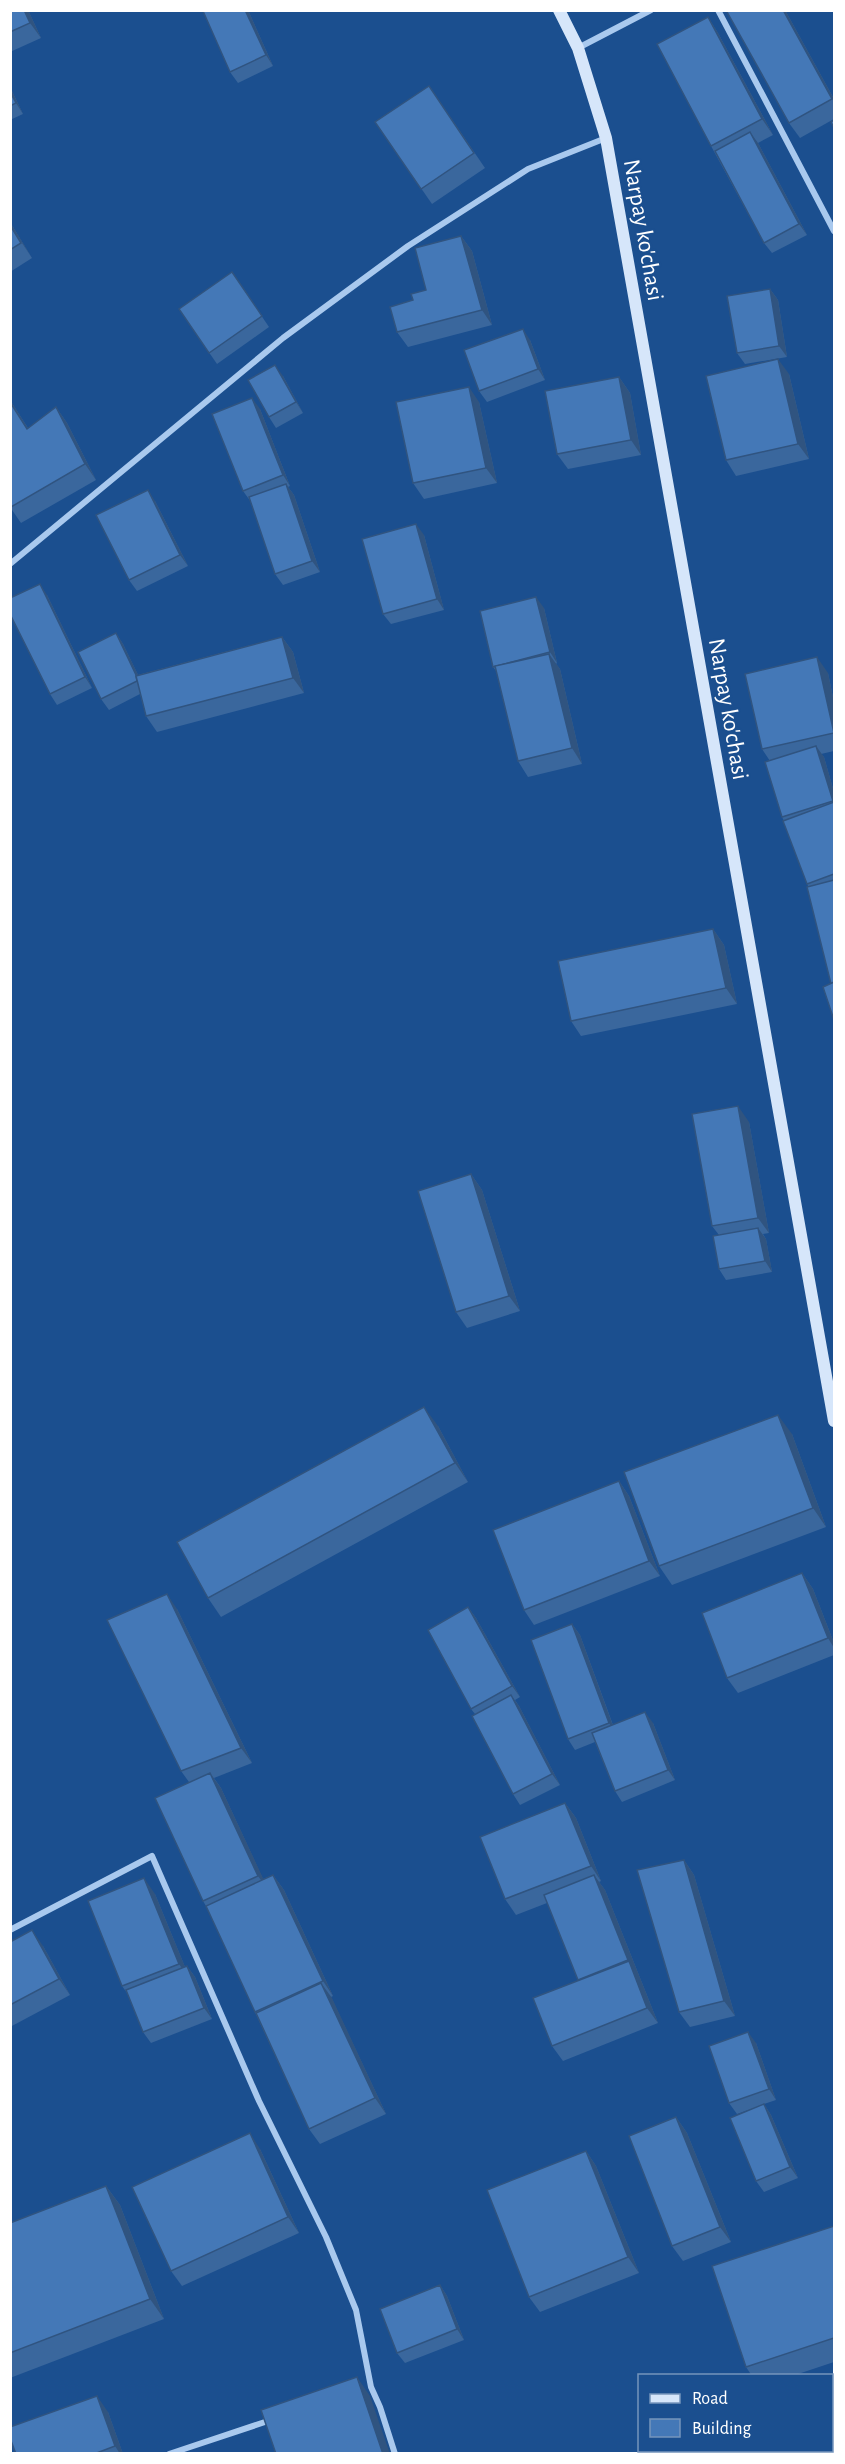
<svg xmlns="http://www.w3.org/2000/svg" width="845" height="2464" viewBox="0 0 845 2464" font-family="'Alegreya Sans',sans-serif">
<rect width="100%" height="100%" fill="#1b4f8f"/>
<g fill="none" stroke-linecap="round" stroke-linejoin="round">
<!-- minor -->
<g stroke="#a9c9ee" stroke-width="6">
<path d="M718 10 834 231"/>
<path d="M578 48 651 10"/>
<path d="M10 564 283 338 408 246 528 169 606 138"/>
<path d="M10 1930 152 1856 259 2101 326 2237 356 2310 371 2387 380 2407 395 2454"/>
<path d="M169 2454 271 2420"/>
</g>
<!-- secondary -->
<path stroke="#d6e6fa" stroke-width="12" d="M559 10 578 48 606 138 834 1421"/>
</g>
<!-- wall -->
<g fill="#3a679d">
<path d="M10 10H28L41 38 10 52Z"/>
<path d="M248 10 273 66 238 83 230 72Z"/>
<path d="M726 10H785L834 99V119L800 138 789 123Z"/>
<path d="M708 17 718 33 773 135 758 143 807 235 772 253 764 243 711 146Z"/>
<path d="M429 86 485 168 432 204 375 122Z"/>
<path d="M10 87 23 114 10 120Z"/>
<path d="M10 222 32 258 10 272Z"/>
<path d="M461 236 472 251 492 325 408 347 397 332 413 300 426 290Z"/>
<path d="M232 272 269 327 217 364 179 309Z"/>
<path d="M770 289 778 300 787 357 745 364 737 353Z"/>
<path d="M530 340 545 380 487 402 479 391Z"/>
<path d="M789 374 809 459 736 476 726 460Z"/>
<path d="M283 376 303 413 276 428 269 417Z"/>
<path d="M619 377 630 393 641 455 568 469 557 454Z"/>
<path d="M10 400 28 428 56 407 67 423 96 480 21 523 10 507Z"/>
<path d="M479 402 497 483 424 499 413 483Z"/>
<path d="M260 409 290 486 288 487 294 495 320 572 283 585 275 574 251 502 243 491Z"/>
<path d="M155 501 188 566 137 591 129 580Z"/>
<path d="M424 535 444 610 391 624 383 614Z"/>
<path d="M47 595 92 688 57 705 50 694Z"/>
<path d="M544 608 557 663 556 664 560 669 582 764 528 777 518 761 496 671 493 667Z"/>
<path d="M116 633 123 644 138 675 282 637 293 652 304 693 157 732 146 716 140 694 109 710 101 699Z"/>
<path d="M828 673 834 702V751L821 754 824 757 834 792V1020L831 984 808 886 784 821 782 817 770 761 762 749Z"/>
<path d="M713 929 724 945 737 1004 581 1036 571 1021Z"/>
<path d="M749 1122 769 1233 763 1234 766 1239 772 1272 726 1280 719 1269V1235L712 1226Z"/>
<path d="M471 1174 482 1190 520 1311 467 1328 456 1312Z"/>
<path d="M438 1426 468 1482 221 1617 208 1598Z"/>
<path d="M792 1434 826 1527 672 1585 659 1566Z"/>
<path d="M619 1481 629 1496 660 1576 534 1625 524 1610Z"/>
<path d="M802 1573 813 1589 834 1643V1655L738 1693 727 1678Z"/>
<path d="M468 1607 476 1618 520 1697 515 1700 519 1706 560 1785 520 1805 513 1794 475 1714 471 1709Z"/>
<path d="M177 1609 252 1763 214 1778 221 1788 263 1879 273 1875 284 1890 333 1996 331 1997 386 2114 320 2144 309 2129 206 1906 203 1901 189 1782 181 1771Z"/>
<path d="M572 1624 580 1635 613 1725 653 1723 675 1780 622 1802 615 1791 595 1742 575 1750 568 1739Z"/>
<path d="M565 1803 576 1818 601 1881 599 1882 605 1890 658 2023 563 2061 552 2046 578 1981 547 1903 516 1915 505 1899Z"/>
<path d="M684 1860 694 1875 735 2016 690 2027 679 2012Z"/>
<path d="M155 1894 185 1967 187 1966 195 1977 212 2019 151 2043 143 2032 127 1993 122 1986Z"/>
<path d="M10 1942 43 1946 70 1995 10 2027Z"/>
<path d="M756 2043 776 2100 764 2104 771 2115 798 2178 764 2192 756 2181 757 2107 737 2114 729 2103Z"/>
<path d="M676 2117 687 2133 731 2242 683 2261 672 2246Z"/>
<path d="M260 2149 299 2233 182 2286 171 2271Z"/>
<path d="M586 2151 596 2166 639 2273 540 2312 529 2297Z"/>
<path d="M106 2186 120 2205 164 2319 10 2378V2223Z"/>
<path d="M834 2226V2362L792 2376H752L746 2367Z"/>
<path d="M440 2285 447 2296 464 2340 405 2363 397 2353Z"/>
<path d="M108 2412 123 2454H16Z"/>
</g>
<!-- shaded-wall -->
<g fill="#305480">
<path d="M24 10H28L41 38 30 23Z"/>
<path d="M245 10H248L273 66 266 55Z"/>
<path d="M783 10H785L834 99V102Z"/>
<path d="M708 17 718 33 773 135 762 119Z"/>
<path d="M10 87 23 114 16 103 10 92Z"/>
<path d="M750 132 758 143 807 235 799 224Z"/>
<path d="M10 222 32 258 10 225Z"/>
<path d="M461 236 472 251 492 325 482 310Z"/>
<path d="M770 289 778 300 787 357 779 346Z"/>
<path d="M523 329 530 340 545 380 538 369Z"/>
<path d="M778 359 789 374 809 459 798 444Z"/>
<path d="M275 365 283 376 303 413 296 402Z"/>
<path d="M619 377 630 393 641 455 631 440Z"/>
<path d="M469 387 479 402 497 483 486 468Z"/>
<path d="M252 398 260 409 290 486 283 475Z"/>
<path d="M10 400 38 444 27 429 10 402Z"/>
<path d="M56 407 67 423 96 480 85 464Z"/>
<path d="M286 484 294 495 320 572 312 561Z"/>
<path d="M148 490 155 501 188 566 180 555Z"/>
<path d="M416 524 424 535 444 610 437 599Z"/>
<path d="M40 584 47 595 92 688 85 677Z"/>
<path d="M536 597 544 608 557 663 550 652Z"/>
<path d="M116 633 123 644 146 691 139 680Z"/>
<path d="M282 637 293 652 304 693 293 678Z"/>
<path d="M549 654 560 669 582 764 572 748Z"/>
<path d="M817 657 828 673 834 702V734Z"/>
<path d="M816 746 824 757 834 792V803Z"/>
<path d="M713 929 724 945 737 1004 726 988Z"/>
<path d="M738 1106 749 1122 769 1233 758 1218Z"/>
<path d="M471 1174 482 1190 520 1311 509 1296Z"/>
<path d="M758 1228 766 1239 772 1272 765 1261Z"/>
<path d="M424 1407 438 1426 468 1482 455 1463Z"/>
<path d="M778 1415 792 1434 826 1527 813 1508Z"/>
<path d="M619 1481 629 1496 660 1576 649 1561Z"/>
<path d="M802 1573 813 1589 834 1643V1648L828 1638Z"/>
<path d="M167 1594 177 1609 252 1763 241 1748Z"/>
<path d="M468 1607 476 1618 520 1697 512 1686Z"/>
<path d="M572 1624 580 1635 616 1734 609 1723Z"/>
<path d="M511 1695 519 1706 560 1785 552 1774Z"/>
<path d="M645 1712 653 1723 675 1780 668 1770Z"/>
<path d="M210 1773 221 1788 269 1891 258 1876Z"/>
<path d="M565 1803 576 1818 601 1881 591 1866Z"/>
<path d="M684 1860 694 1875 735 2016 724 2001Z"/>
<path d="M273 1875 284 1890 333 1996 323 1981Z"/>
<path d="M594 1875 605 1890 658 2023 647 2008Z"/>
<path d="M144 1878 155 1894 190 1979 179 1964Z"/>
<path d="M32 1930 43 1946 70 1995 59 1979Z"/>
<path d="M187 1966 195 1977 212 2019 204 2008Z"/>
<path d="M321 1983 332 1998 386 2114 375 2098Z"/>
<path d="M748 2032 756 2043 776 2100 769 2089Z"/>
<path d="M764 2104 771 2115 798 2178 790 2167Z"/>
<path d="M676 2117 687 2133 731 2242 720 2227Z"/>
<path d="M250 2133 260 2149 299 2233 288 2217Z"/>
<path d="M586 2151 596 2166 639 2273 628 2257Z"/>
<path d="M106 2186 120 2205 164 2319 150 2299Z"/>
<path d="M440 2285 447 2296 464 2340 457 2329Z"/>
<path d="M357 2377 370 2396 390 2454H383Z"/>
<path d="M97 2396 108 2412 123 2454H120L115 2446Z"/>
</g>
<!-- building -->
<g fill="#4478b7" stroke="#305480" stroke-width="1.5">
<path d="M10 10H24L30 23 10 32Z"/>
<path d="M204 10H245L266 55 230 72 203 11Z"/>
<path d="M726 10H783L832 99 789 123Z"/>
<path d="M708 17 762 119 711 146 657 44Z"/>
<path d="M429 86 474 153 421 189 375 122Z"/>
<path d="M10 92 16 103 10 106Z"/>
<path d="M834 120V128L831 122Z"/>
<path d="M750 132 799 224 764 243 715 151Z"/>
<path d="M10 225 21 243 10 250Z"/>
<path d="M461 236 482 310 397 332 390 307 413 300 411 294 426 290 415 248Z"/>
<path d="M232 272 262 316 209 353 179 309Z"/>
<path d="M770 289 779 346 737 353 727 296Z"/>
<path d="M523 329 538 369 479 391 464 350Z"/>
<path d="M778 359 798 444 726 460 706 376Z"/>
<path d="M275 365 296 402 269 417 248 380Z"/>
<path d="M619 377 631 440 557 454 545 391Z"/>
<path d="M469 387 486 468 413 483 396 402Z"/>
<path d="M252 398 283 475 243 491 212 414Z"/>
<path d="M10 402 27 429 56 407 85 464 11 507Z"/>
<path d="M286 484 312 561 275 574 249 497Z"/>
<path d="M148 490 180 555 129 580 96 515Z"/>
<path d="M416 524 437 599 383 614 362 539Z"/>
<path d="M40 584 85 677 50 694 10 614V598Z"/>
<path d="M536 597 550 652 493 667 480 611Z"/>
<path d="M116 633 136 675V676L137 681 101 699 78 652Z"/>
<path d="M282 637 293 678 146 716 136 676Z"/>
<path d="M549 654 572 748 518 761 495 666Z"/>
<path d="M817 657 834 733 762 749 745 674Z"/>
<path d="M816 746 833 801 782 817 765 762Z"/>
<path d="M834 802V874L807 884 783 821Z"/>
<path d="M834 880V982L831 984 807 887Z"/>
<path d="M713 929 726 988 571 1021 558 961Z"/>
<path d="M834 982V1020L823 987Z"/>
<path d="M738 1106 758 1218 712 1226 692 1114Z"/>
<path d="M471 1174 509 1296 456 1312 418 1191Z"/>
<path d="M758 1228 765 1261 719 1269 713 1236Z"/>
<path d="M424 1407 455 1463 208 1598 177 1542Z"/>
<path d="M778 1415 813 1508 659 1566 624 1472Z"/>
<path d="M619 1481 649 1561 524 1610 493 1530Z"/>
<path d="M802 1573 828 1638 727 1678 702 1613Z"/>
<path d="M167 1594 241 1748 181 1771 107 1620Z"/>
<path d="M468 1607 512 1686 471 1709 428 1630Z"/>
<path d="M572 1624 609 1723 568 1739 531 1640Z"/>
<path d="M511 1695 552 1774 513 1794 472 1716Z"/>
<path d="M645 1712 668 1770 615 1791 592 1733Z"/>
<path d="M210 1773 258 1876 203 1901 155 1798Z"/>
<path d="M565 1803 591 1866 505 1899 480 1837Z"/>
<path d="M684 1860 724 2001 679 2012 637 1870Z"/>
<path d="M273 1875 323 1981 255 2012 206 1906Z"/>
<path d="M594 1875 628 1960 578 1980 544 1895Z"/>
<path d="M144 1878 179 1964 122 1986 88 1901Z"/>
<path d="M32 1930 59 1979 10 2005V1942Z"/>
<path d="M629 1961 647 2008 552 2046 533 1998Z"/>
<path d="M187 1966 204 2008 143 2032 126 1990Z"/>
<path d="M321 1983 375 2098 309 2129 256 2013Z"/>
<path d="M748 2032 769 2089 729 2103 709 2046Z"/>
<path d="M764 2104 790 2167 756 2181 730 2118Z"/>
<path d="M676 2117 720 2227 672 2246 629 2136Z"/>
<path d="M250 2133 288 2217 171 2271 132 2187Z"/>
<path d="M586 2151 628 2257 529 2297 487 2190Z"/>
<path d="M106 2186 150 2299 10 2353V2223Z"/>
<path d="M834 2226V2338L746 2367 712 2266Z"/>
<path d="M440 2285 457 2329 397 2353 380 2309Z"/>
<path d="M357 2377 383 2454H276L261 2410Z"/>
<path d="M97 2396 115 2446 94 2454H16L10 2438V2427Z"/>
</g>
<g text-anchor="middle" stroke-width="4.5" stroke-linejoin="round" paint-order="stroke">
<!-- street labels -->
<g font-size="24" fill="#fff" stroke="#1b4f8f">
<text transform="translate(644 230) rotate(80)" y="8">Narpay ko'chasi</text>
<text transform="translate(729 709) rotate(80)" y="8">Narpay ko'chasi</text>
</g>
</g>
<!-- border -->
<rect width="845" height="2464" fill="none" stroke="#ffffff" stroke-width="24"/>
<!-- legend -->
<rect x="638" y="2374" width="195" height="78" fill="#1b4f8f" stroke="#7695bc" stroke-width="1.5"/>
<rect x="650" y="2394" width="30" height="9" fill="#d6e6fa" stroke="#7695bc" stroke-width="1.5"/>
<text x="692" y="2404" font-size="18" fill="#ffffff">Road</text>
<rect x="650" y="2419" width="30" height="18" fill="#4478b7" stroke="#7695bc" stroke-width="1.5"/>
<text x="692" y="2434" font-size="18" fill="#ffffff">Building</text>
</svg>
